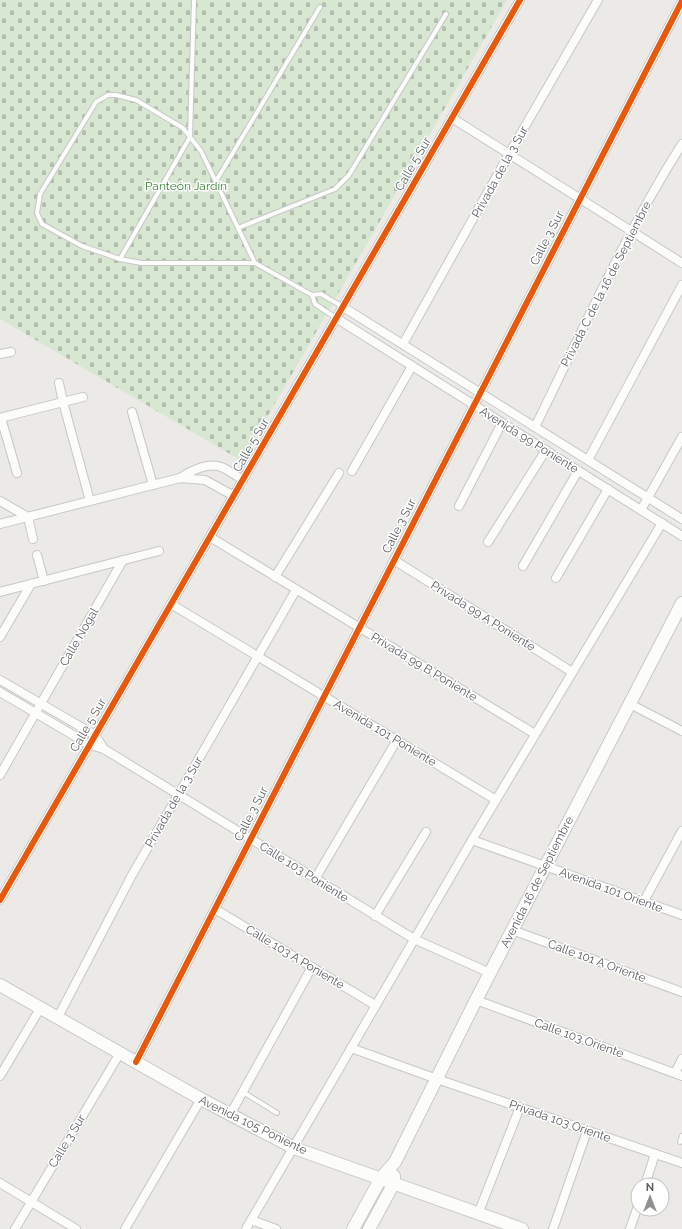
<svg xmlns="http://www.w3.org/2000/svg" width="682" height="1229" viewBox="0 0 682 1229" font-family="Raleway,sans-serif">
<defs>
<pattern id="cemetery-stones" width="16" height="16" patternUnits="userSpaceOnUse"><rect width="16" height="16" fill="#d7e7d2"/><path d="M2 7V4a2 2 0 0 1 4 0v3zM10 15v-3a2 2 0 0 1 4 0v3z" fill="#b2bfae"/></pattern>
</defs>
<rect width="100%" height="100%" fill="#eceae6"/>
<!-- cemetery -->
<path fill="url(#cemetery-stones)" d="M0 0H507L242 461 0 319Z"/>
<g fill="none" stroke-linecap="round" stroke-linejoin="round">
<!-- lane casing -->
<g stroke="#c7c7c7" stroke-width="6">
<g id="lane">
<path d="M216 181 320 7"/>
<path d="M238 228 335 189 349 175 446 14"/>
<path d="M120 259 190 137 194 0"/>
<path d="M255 263H141L120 259 82 246 42 224 37 213 40 194 96 102 108 95H116L136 100 183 128 201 151 255 263 312 295 321 294 343 307"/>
<path d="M312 295 315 304 336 318"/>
<path d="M243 1092 277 1113"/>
<path d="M680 1142 682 1136"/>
</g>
</g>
<!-- street casing -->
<g stroke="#c7c7c7" stroke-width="10">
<g id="street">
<path d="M452 118 682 263"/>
<path d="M343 307 682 519"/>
<path d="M336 318 682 536"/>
<path d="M403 344 509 154 598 0"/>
<path d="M0 354 11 352"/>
<path d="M59 383 63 402 90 501"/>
<path d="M132 412 153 485"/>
<path d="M0 418 83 397"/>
<path d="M1 418 17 473"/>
<path d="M535 427C582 332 625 234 682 144"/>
<path d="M588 460 682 285"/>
<path d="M352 471 412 366"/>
<path d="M180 478C190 471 208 462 221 467 229 470 236 476 243 480"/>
<path d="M0 501 28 517 33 539"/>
<path d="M459 506 502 423"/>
<path d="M641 510 682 437"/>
<path d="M0 524 180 478 205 480 234 496"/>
<path d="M210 537 535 734"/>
<path d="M488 542 546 450"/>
<path d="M37 555 44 581"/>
<path d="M394 560 572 672"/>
<path d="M523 566 578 471"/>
<path d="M275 577 339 473"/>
<path d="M556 578 608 489"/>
<path d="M0 592 159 551"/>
<path d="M171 604 496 800"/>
<path d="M0 637 31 584"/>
<path d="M0 680 95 735 104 749"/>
<path d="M0 692 90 745 104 749 414 939 490 973"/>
<path d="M630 704 682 731"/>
<path d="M0 775 123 560"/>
<path d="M472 840 682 915"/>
<path d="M315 879 397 740"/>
<path d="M0 900 520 0"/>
<path d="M644 901 682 831"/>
<path d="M215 909 375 1005"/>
<path d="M375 916 426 832"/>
<path d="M512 930 682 992"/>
<path d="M476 1000 682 1076"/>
<path d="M58 1017 132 875 296 590"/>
<path d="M351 1048 437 1079 682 1163"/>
<path d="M136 1062 682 1"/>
<path d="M675 1073 682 1059"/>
<path d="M0 1076 41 1007"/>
<path d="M230 1115 312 967"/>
<path d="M0 1183 76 1229"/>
<path d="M645 1185 655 1154"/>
<path d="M478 1214 520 1107"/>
<path d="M251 1220 276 1229"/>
<path d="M15 1229 120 1053"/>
<path d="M125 1229 201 1099"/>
<path d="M246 1229 472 840 662 523"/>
<path d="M553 1229 587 1131"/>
<path d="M630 1229 638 1206"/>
</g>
</g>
<!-- secondary casing -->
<g stroke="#c8c8c8" stroke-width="14">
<g id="secondary">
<path d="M0 985 201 1099 294 1148 522 1229"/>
<path d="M353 1229 381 1178 395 1162 476 1000 682 603"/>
<path d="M369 1229 394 1183V1176"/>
</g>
</g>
<!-- lane -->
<use href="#lane" stroke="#fcfcfb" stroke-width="4"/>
<!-- street -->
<use href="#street" stroke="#fcfcfb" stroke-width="8"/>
<!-- secondary -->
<use href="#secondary" stroke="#fcfcfb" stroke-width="12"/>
<!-- cycleway casing -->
<g stroke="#fff" stroke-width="8">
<g id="cycleway">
<path d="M0 900 520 0"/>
<path d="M136 1062 682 1"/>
</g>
</g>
<!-- cycleway -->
<use href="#cycleway" stroke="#e8590c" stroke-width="6"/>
</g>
<g text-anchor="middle" stroke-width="3" stroke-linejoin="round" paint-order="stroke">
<!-- street labels -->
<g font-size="12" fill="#5c6064" stroke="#fff">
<text transform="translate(413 164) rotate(-60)" y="4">Calle 5 Sur</text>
<text transform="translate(500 172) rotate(-61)" y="4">Privada de la 3 Sur</text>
<text transform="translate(547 238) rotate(-63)" y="4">Calle 3 Sur</text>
<text transform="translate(606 284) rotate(-63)" y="4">Privada C de la 16 de Septiembre</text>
<text transform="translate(529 440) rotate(32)" y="4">Avenida 99 Poniente</text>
<text transform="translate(251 445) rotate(-60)" y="4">Calle 5 Sur</text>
<text transform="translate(399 526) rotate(-63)" y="4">Calle 3 Sur</text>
<text transform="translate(483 616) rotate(32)" y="4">Privada 99 A Poniente</text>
<text transform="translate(79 637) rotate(-60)" y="4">Calle Nogal</text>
<text transform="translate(424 667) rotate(31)" y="4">Privada 99 B Poniente</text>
<text transform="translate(88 725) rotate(-60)" y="4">Calle 5 Sur</text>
<text transform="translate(385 733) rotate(31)" y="4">Avenida 101 Poniente</text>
<text transform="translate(174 802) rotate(-60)" y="4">Privada de la 3 Sur</text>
<text transform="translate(251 814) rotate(-63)" y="4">Calle 3 Sur</text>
<text transform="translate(304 872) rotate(32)" y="4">Calle 103 Poniente</text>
<text transform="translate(537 882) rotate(-63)" y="4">Avenida 16 de Septiembre</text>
<text transform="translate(611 890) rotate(20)" y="4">Avenida 101 Oriente</text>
<text transform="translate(295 957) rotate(31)" y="4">Calle 103 A Poniente</text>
<text transform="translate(597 961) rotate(20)" y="4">Calle 101 A Oriente</text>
<text transform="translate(579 1038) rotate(20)" y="4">Calle 103 Oriente</text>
<text transform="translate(560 1121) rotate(19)" y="4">Privada 103 Oriente</text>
<text transform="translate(253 1125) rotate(26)" y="4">Avenida 105 Poniente</text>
<text transform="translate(67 1141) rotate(-59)" y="4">Calle 3 Sur</text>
</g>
<!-- park labels -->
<g font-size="12" fill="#3d853a" stroke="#fff">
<text x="186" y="190">Panteón Jardín</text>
</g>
</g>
<!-- north arrow -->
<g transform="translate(650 1197)"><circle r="19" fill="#ffffff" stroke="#bebfc1"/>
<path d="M0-3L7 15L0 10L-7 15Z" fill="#8e9092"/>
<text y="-6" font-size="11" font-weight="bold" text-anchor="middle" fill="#5c6064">N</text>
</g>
</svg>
